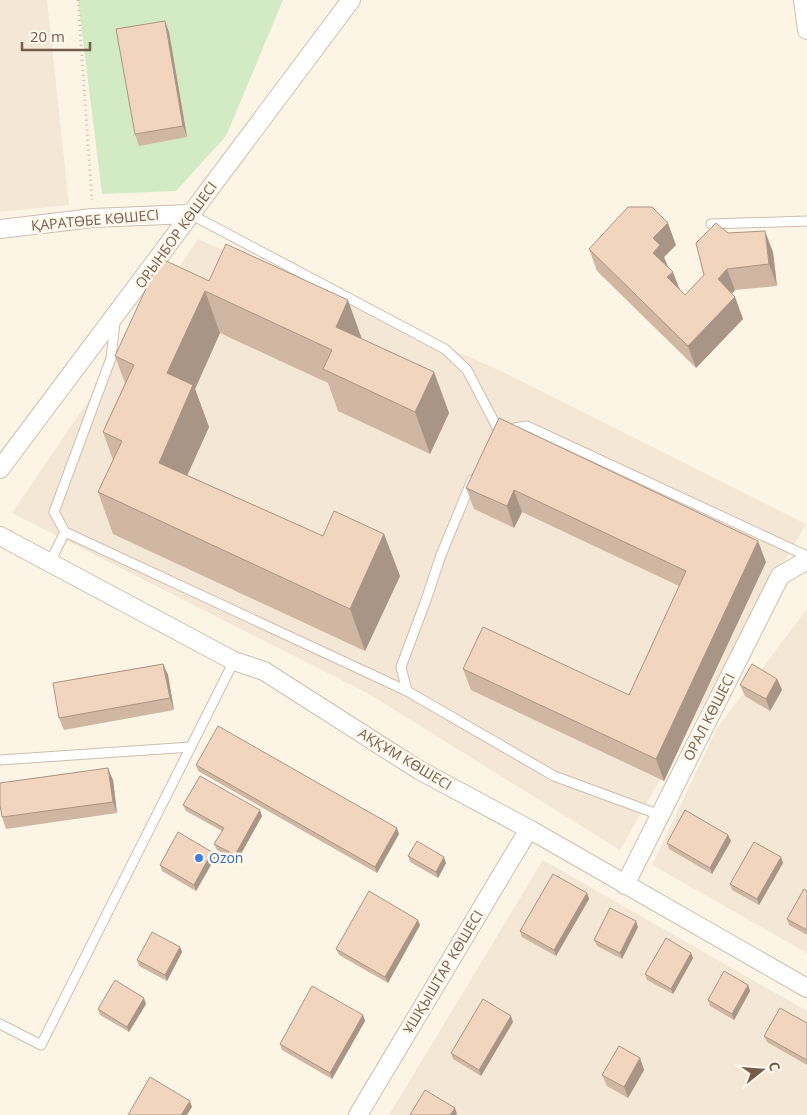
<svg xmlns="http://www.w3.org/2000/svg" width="807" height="1115" viewBox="0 0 807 1115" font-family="'Open Sans',sans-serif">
<rect width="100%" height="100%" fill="#fcf5e6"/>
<!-- residential -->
<g fill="#f4e7d5">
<path d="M0 0H47L69 205 0 212Z"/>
<path d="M198 239 501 371 806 524 620 850 369 694 12 513Z"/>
<path d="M807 609V953L652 865 717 728Z"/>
<path d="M543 860 807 1011V1115H389Z"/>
</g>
<!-- green -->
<path fill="#d2ebc4" d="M78 0H283L226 136 176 191 102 194Z"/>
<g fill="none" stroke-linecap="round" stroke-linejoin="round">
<!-- service casing -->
<g stroke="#cebdac" stroke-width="11">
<g id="service">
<path d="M190 214 445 349 467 370 499 431"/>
<path d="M711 224 807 221"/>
<path d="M115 322 111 358 54 512 65 532 407 691"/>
<path d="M508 429 527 426 807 556"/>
<path d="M472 480 441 555 426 600 401 667 407 691 554 776 660 815"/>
<path d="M50 562 65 532"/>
<path d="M0 760 191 747"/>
<path d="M0 1024 41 1045 234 661"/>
</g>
</g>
<!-- minor casing -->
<g stroke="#cebdac" stroke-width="20">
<g id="minor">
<path d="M803 0 807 30"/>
<path d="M0 229 93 218 190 214"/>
<path d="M0 469C118 313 234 156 351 0"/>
<path d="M0 536 234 661 264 671 419 770 529 829 807 988"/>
<path d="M625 885 780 576 807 560"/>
<path d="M358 1115 529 829"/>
</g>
</g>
<!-- path -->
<path stroke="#d7b8a0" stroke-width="3" stroke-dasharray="1 4" stroke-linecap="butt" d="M78 0 92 200"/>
<!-- service -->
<use href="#service" stroke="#fff" stroke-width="9"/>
<!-- minor -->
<use href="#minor" stroke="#fff" stroke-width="18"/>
</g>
<!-- wall -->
<g fill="#d0b7a3">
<path d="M169 32 187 137 139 146 135 134Z"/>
<path d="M728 233 773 252 777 286 735 290 732 294 735 297 743 319 696 368 597 271 589 249 676 245 664 257 668 267 679 288 685 295 704 275Z"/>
<path d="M209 281 362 339 434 372 449 413 430 454 338 411 328 383 220 333 195 389 209 427 187 475 323 536 384 534 400 576 365 651 113 534 98 492 113 460 103 432 125 383 115 356Z"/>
<path d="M499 418 766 562 664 781 471 690 463 669 629 695 679 586 522 512 514 528 474 509 466 488Z"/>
<path d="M163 664 168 675 174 710 64 730 59 718Z"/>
<path d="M777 679 782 690 770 711 745 696 740 685Z"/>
<path d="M196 765 399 834 377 873 198 771Z"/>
<path d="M113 780 117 813 6 829 2 817Z"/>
<path d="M183 805 262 816 237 861 217 850 214 844 222 831 186 811Z"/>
<path d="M728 835 731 841 712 874 669 849 667 843Z"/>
<path d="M212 852 215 858 196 891 162 871 160 865Z"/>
<path d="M408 856 446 863 438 878 410 862Z"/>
<path d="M781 857 783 863 759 905 732 890 730 884Z"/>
<path d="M807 891V935L789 925 787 919Z"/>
<path d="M587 893 589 899 556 956 522 937 520 931Z"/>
<path d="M420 925 388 983 339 955 336 949Z"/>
<path d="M638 927 622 959 597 946 594 940Z"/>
<path d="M180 947 182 952 167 981 139 966 137 960Z"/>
<path d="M691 953 693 958 673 994 647 980 645 974Z"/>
<path d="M748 985 750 991 734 1020 710 1006 708 1000Z"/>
<path d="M146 1004 129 1032 100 1015 98 1009Z"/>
<path d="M363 1015 365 1021 332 1079 282 1050 280 1044Z"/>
<path d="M513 1022 481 1076 453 1059 451 1053Z"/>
<path d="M807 1023V1065L767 1042 764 1036Z"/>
<path d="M640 1058 644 1070 628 1098 607 1086 602 1075Z"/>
</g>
<!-- shaded-wall -->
<g fill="#a99585">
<path d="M165 21 169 32 187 137 183 126Z"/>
<path d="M668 223 676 245 664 257 668 267 653 253V238Z"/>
<path d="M765 231 773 252 777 286 769 264Z"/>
<path d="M727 269 735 290 725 301 718 279Z"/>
<path d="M673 272 681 293 667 277Z"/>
<path d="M205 291 220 333 195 389 209 427 174 505 159 463 167 373Z"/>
<path d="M735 297 743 319 696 368 688 346Z"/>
<path d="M348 300 363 342 336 327Z"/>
<path d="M434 372 449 413 430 454 415 412Z"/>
<path d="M514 490 522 512 514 528 507 506Z"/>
<path d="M384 534 400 576 365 651 350 609Z"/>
<path d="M758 541 766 562 664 781 656 759Z"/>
<path d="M163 664 168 675 174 710 170 698Z"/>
<path d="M777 679 782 690 770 711 766 699Z"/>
<path d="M108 768 113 780 117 813 113 802Z"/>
<path d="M260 810 262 816 237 861 235 855Z"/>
<path d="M397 828 399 834 377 873 375 867Z"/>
<path d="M728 835 731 841 712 874 710 868Z"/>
<path d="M212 852 215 858 196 891 194 885Z"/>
<path d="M444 857 446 863 438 878 436 872Z"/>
<path d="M781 857 783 863 759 905 757 899Z"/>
<path d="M587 893 589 899 556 956 554 950Z"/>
<path d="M418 920 420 925 388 983 385 977Z"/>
<path d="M636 921 638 927 622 959 620 953Z"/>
<path d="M180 947 182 952 167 981 165 975Z"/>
<path d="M691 953 693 958 673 994 671 989Z"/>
<path d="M748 985 750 991 734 1020 732 1014Z"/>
<path d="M144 998 146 1004 129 1032 127 1027Z"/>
<path d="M363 1015 365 1021 332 1079 330 1073Z"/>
<path d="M511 1016 513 1022 481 1076 479 1070Z"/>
<path d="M640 1058 644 1070 628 1098 624 1087Z"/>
<path d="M190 1101 192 1107 187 1115H181Z"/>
<path d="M455 1108 457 1114 456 1115H450Z"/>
</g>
<!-- building -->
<g fill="#f2d5be" stroke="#a99585">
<path d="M165 21 183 126 135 134 116 29Z"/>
<path d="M628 207H652L668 223 653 238 660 245 653 253 673 272 667 277 685 295 704 275 696 243 716 223 728 233 765 231 769 264 727 269 718 279 735 297 688 346 589 249Z"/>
<path d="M226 244 348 300 336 327 434 372 415 412 323 369 332 350 205 291 167 373 193 385 159 463 323 536 334 511 384 534 350 609 98 492 122 441 103 432 134 365 115 356 160 258 209 281Z"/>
<path d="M499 418 758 541 656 759 463 669 483 627 629 695 686 571 514 490 507 506 466 488Z"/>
<path d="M163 664 170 698 59 718 53 683Z"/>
<path d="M752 664 777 679 766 699 740 685Z"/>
<path d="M218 726 397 828 375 867 196 765Z"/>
<path d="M108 768 113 802 2 817 0 805V783Z"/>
<path d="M200 776 260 810 235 855 214 844 224 828 183 805Z"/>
<path d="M685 810 728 835 710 868 667 843Z"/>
<path d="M178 832 212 852 194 885 160 865Z"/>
<path d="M417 841 444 857 436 872 408 856Z"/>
<path d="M754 842 781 857 757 899 730 884Z"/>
<path d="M553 874 587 893 554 950 520 931Z"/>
<path d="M804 889 807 891V930L787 919Z"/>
<path d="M369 891 418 920 385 977 336 949Z"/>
<path d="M610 908 636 921 620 953 594 940Z"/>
<path d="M152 932 180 947 165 975 137 960Z"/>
<path d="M666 938 691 953 671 989 645 974Z"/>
<path d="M724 971 748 985 732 1014 708 1000Z"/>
<path d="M115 980 144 998 127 1027 98 1009Z"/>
<path d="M312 986 363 1015 330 1073 280 1044Z"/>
<path d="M483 999 511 1016 479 1070 451 1053Z"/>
<path d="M780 1008 807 1023V1060L764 1036Z"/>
<path d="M619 1046 640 1058 624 1087 602 1075Z"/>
<path d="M150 1077 190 1101 181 1115H128Z"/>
<path d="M425 1090 455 1108 450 1115H410Z"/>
</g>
<!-- markers -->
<circle fill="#3f7fe0" stroke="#fff9ed" stroke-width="2" cx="199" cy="858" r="5"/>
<g text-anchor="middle" stroke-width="5" stroke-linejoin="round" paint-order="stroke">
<!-- street labels -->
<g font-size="14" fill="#765c4a" stroke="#fff9ed">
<text transform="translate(95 220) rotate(-5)" y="5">ҚАРАТӨБЕ КӨШЕСІ</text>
<text transform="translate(176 235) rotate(-54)" y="5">ОРЫНБОР КӨШЕСІ</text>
<text transform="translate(709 717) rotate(-63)" y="5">ОРАЛ КӨШЕСІ</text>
<text transform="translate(405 759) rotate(31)" y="5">АҚҚҰМ КӨШЕСІ</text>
<text transform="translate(443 972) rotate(-59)" y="5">ҰШҚЫШТАР КӨШЕСІ</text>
</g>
<!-- shop labels -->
<g font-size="14" fill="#366cbe" stroke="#fff9ed" text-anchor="start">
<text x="209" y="863">Ozon</text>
</g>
</g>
<!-- north arrow -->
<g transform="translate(762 1070) rotate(73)" stroke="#fff9ed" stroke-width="4" paint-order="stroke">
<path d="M0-4L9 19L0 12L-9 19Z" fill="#765c4a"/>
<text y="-8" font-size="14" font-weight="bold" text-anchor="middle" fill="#765c4a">С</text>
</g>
<!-- scale -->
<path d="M22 42v8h68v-8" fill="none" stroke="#765c4a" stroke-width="2.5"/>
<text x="30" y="42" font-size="15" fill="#765c4a" stroke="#fff9ed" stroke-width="4" paint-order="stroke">20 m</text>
</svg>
